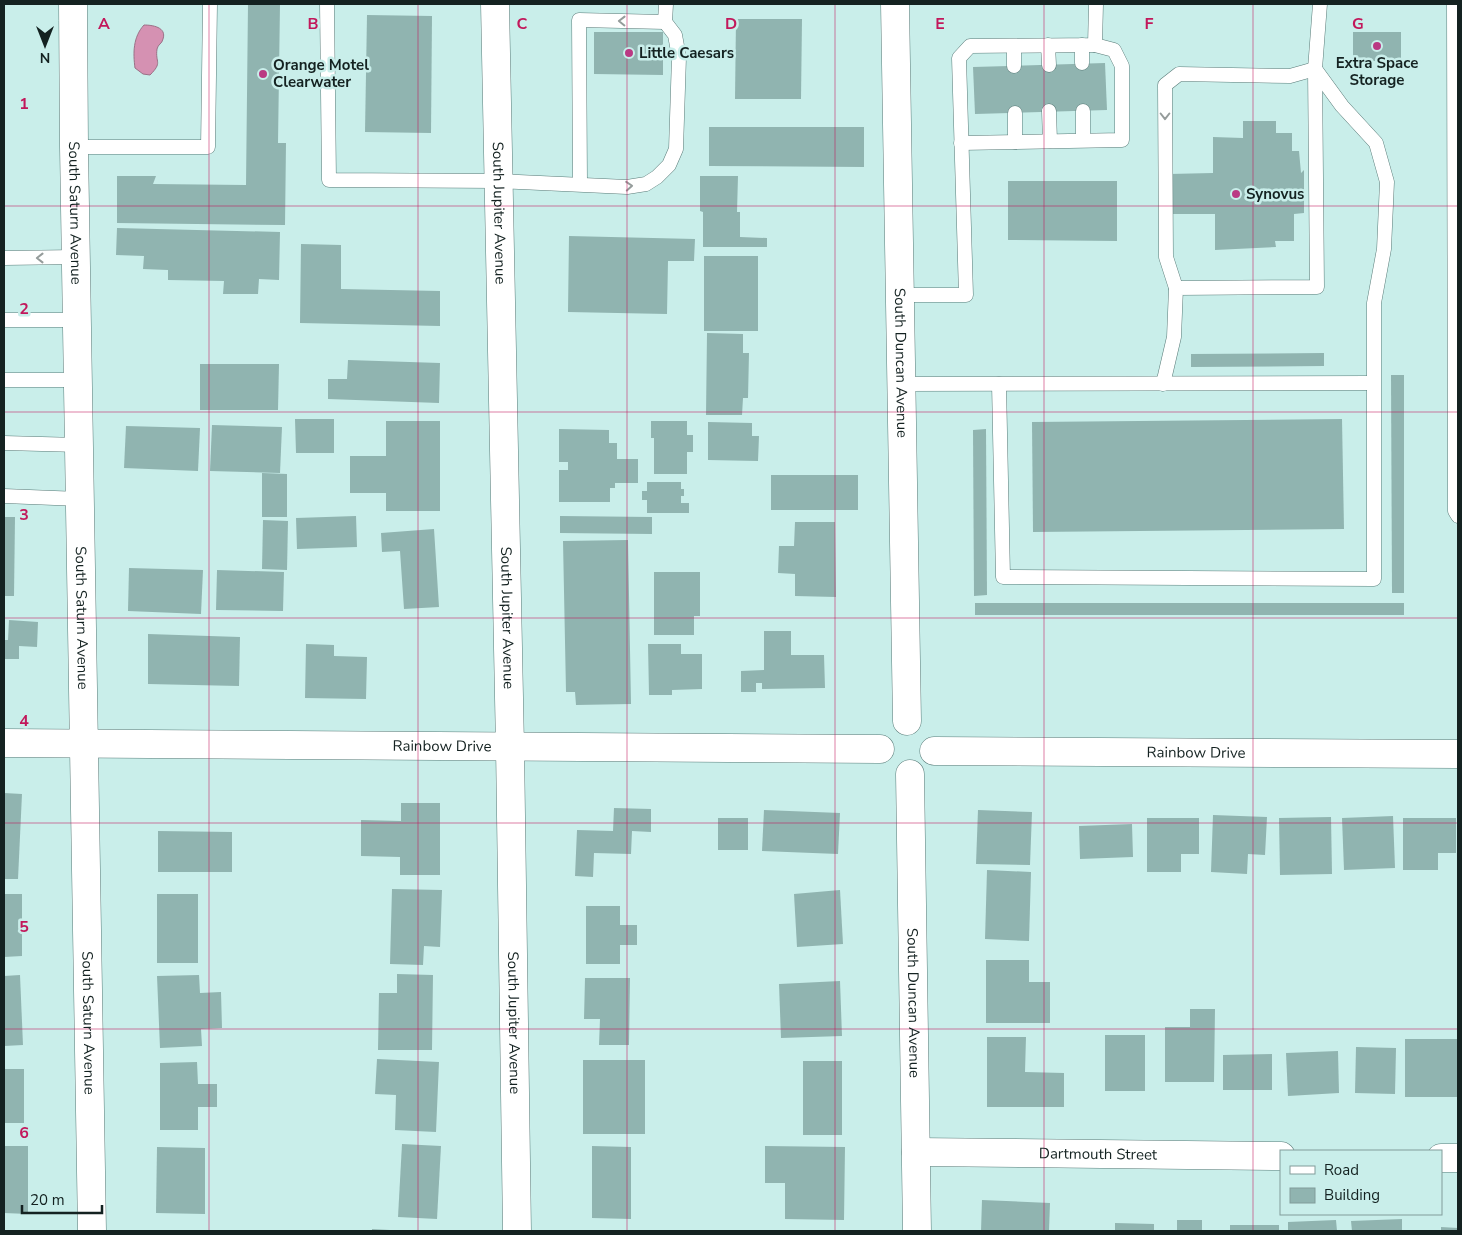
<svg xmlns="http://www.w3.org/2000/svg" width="1462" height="1235" viewBox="0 0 1462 1235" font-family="'Nunito Sans',sans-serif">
<rect width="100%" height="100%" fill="#c9eeea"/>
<!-- water -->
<path fill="#d591b2" stroke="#9b7086" d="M144 25C152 25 167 27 163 39 162 44 158 44 157 49 155 63 163 62 150 75L143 74 135 68C133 53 133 37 144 25Z"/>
<!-- building -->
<g fill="#90b4b0">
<path d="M248 4H280L278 143H286L285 225 117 223V176H156L153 184 246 185Z"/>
<path d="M367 15 432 16 431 133 365 132Z"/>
<path d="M736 19H802L801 99H735Z"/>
<path d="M594 32H663V75L594 74Z"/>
<rect x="1353" y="32" width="48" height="29"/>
<path d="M1105 63 1107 110 975 114 973 67Z"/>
<path d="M1243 121H1276V133H1292V151H1299L1301 173 1304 170V213L1294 214V241H1275L1276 247 1215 250V214H1169V174L1213 173V137L1243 138Z"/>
<path d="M709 127H864V167L709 166Z"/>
<path d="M700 176H738L737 212H740V237L767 238V247H703V212L700 211Z"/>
<path d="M1008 181H1117V241L1008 240Z"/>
<path d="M117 228 280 232 279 280 259 279 258 294H223L224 281 168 280V270L143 269 144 256 116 255Z"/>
<path d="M569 236 695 239 694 261H668L667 314 568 312Z"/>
<path d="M301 244 341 245V289L440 291V326L300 323Z"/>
<rect x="704" y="256" width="54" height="75"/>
<path d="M707 333 743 334V353H749L748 398H743L742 415H706Z"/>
<path d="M1324 353V366L1191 367V354Z"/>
<path d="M348 360 440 363 439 403 328 399V379H347Z"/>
<path d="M200 364H279L278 410H200Z"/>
<path d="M1391 375H1404V593H1392Z"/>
<path d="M295 419H334V453H296Z"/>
<path d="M1342 419 1344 529 1033 532 1032 422Z"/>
<path d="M386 421H440V511H386V493H350V456H386Z"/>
<path d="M651 421H687V435H693V452H687V474H654V438H651Z"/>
<path d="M708 422 752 423V436H759L758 461 708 460Z"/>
<path d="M212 425 282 427 280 473 210 471Z"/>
<path d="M126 426 200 428 198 471 124 468Z"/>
<path d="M559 429 609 430V443H617V459H638V483H615V488H610V502H559V470H568V462H559Z"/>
<path d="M986 429 987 595 974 596 973 430Z"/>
<path d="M262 473 287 474V517H262Z"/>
<rect x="771" y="475" width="87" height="35"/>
<path d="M647 482H681V489H684V496H681V503H689V513H647V500H642V491H647Z"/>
<path d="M356 516 357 547 297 549 296 518Z"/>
<path d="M560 516 652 517V534L560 533Z"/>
<path d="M4 517H15L14 596H4Z"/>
<path d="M263 520 288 521 287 570 262 569Z"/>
<path d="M795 522H835L836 597 795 596V574L778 573 779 546H794Z"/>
<path d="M434 529 439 607 404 609 400 551 382 552 381 533Z"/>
<path d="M628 540 631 704 576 705 575 692H566L563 541Z"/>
<path d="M129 568 203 570 201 614 128 611Z"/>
<path d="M217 570 284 572 283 611 216 610Z"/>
<path d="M654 572H700V616H694V635H654Z"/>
<rect x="975" y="603" width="429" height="12"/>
<path d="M9 620 38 622 37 647 19 646V659H4V640H8Z"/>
<path d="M764 631H791V655H824L825 688 762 689V683H756V692H741V671L764 670Z"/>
<path d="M148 634 240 637 239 686 148 684Z"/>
<path d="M306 644 334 645V656L367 657 366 699 305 698Z"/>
<path d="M648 644H681V654H702V689L672 690V695H649Z"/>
<path d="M4 793 22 794 18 879H4Z"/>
<path d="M401 803H440V875H400V857L361 856V820L401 821Z"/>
<path d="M614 808 651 809V832L632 831 631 854 594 853 593 877 575 876 577 830 613 831Z"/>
<path d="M764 810 840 813 838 854 762 851Z"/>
<path d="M978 810 1032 812 1030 865 976 864Z"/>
<path d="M1213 815 1267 817 1265 855 1248 854 1247 874 1211 872Z"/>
<path d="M1393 816 1395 868 1344 870 1342 818Z"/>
<path d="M1331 817 1332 874 1280 875 1279 818Z"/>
<rect x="718" y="818" width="30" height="32"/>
<path d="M1147 818H1199V854H1181V872H1147Z"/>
<path d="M1403 818H1456V853H1438V870H1403Z"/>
<path d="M1132 824 1133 857 1080 859 1079 826Z"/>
<path d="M158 831 232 832V872H158Z"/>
<path d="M987 870 1031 872 1029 941 985 939Z"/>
<path d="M392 889 442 890 440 947 424 946 423 965 390 964Z"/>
<path d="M840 890 843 944 797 947 794 894Z"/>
<path d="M4 894H22V956L4 957Z"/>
<rect x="157" y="894" width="41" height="69"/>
<path d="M586 906H620V925H637V945H620V964H586Z"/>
<path d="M986 960H1029V982H1050V1023H986Z"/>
<path d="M397 974 433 975 432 1050H378L379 993H397Z"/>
<path d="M20 975 23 1045 4 1046V976Z"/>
<path d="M199 975 200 993 221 992 222 1028 201 1029 202 1046 160 1048 157 976Z"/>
<path d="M585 978H630L629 1045H599L600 1019H584Z"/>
<path d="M840 981 842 1036 781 1038 779 984Z"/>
<path d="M1190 1009H1215L1214 1082H1165V1027H1190Z"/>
<rect x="1105" y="1035" width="40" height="56"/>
<path d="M987 1037H1026L1025 1072 1064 1073V1107H987Z"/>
<rect x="1405" y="1039" width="53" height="58"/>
<path d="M1356 1047 1396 1048 1395 1094 1355 1093Z"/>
<path d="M1338 1051 1339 1093 1288 1096 1286 1053Z"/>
<path d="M1272 1054V1090H1223V1055Z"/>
<path d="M377 1059 439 1062 436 1132 395 1130 396 1095 375 1094Z"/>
<rect x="583" y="1060" width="62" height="74"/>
<rect x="803" y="1061" width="39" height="74"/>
<path d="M197 1062 198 1084H217V1107H198V1130H160V1063Z"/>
<rect x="4" y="1069" width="20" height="54"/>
<path d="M402 1144 441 1146 437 1219 398 1217Z"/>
<path d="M4 1146H28V1214L4 1213Z"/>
<path d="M592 1146 631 1147V1219L592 1218Z"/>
<path d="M765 1146 845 1147 844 1220 785 1219V1183H765Z"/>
<path d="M157 1147 205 1148V1214L156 1213Z"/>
<path d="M982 1200 1050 1203 1049 1231H981Z"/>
<path d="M1402 1219V1231H1352L1351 1221Z"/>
<rect x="1177" y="1220" width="25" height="11"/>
<path d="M1336 1220 1337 1231H1288V1222Z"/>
<path d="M1115 1223 1154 1224V1231H1115Z"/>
<rect x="1230" y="1225" width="49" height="6"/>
<path d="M1441 1227 1458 1228V1231H1441Z"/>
<path d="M372 1229 390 1230V1231H372Z"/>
</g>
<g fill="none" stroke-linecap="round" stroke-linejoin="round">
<!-- lane casing -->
<g stroke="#597b78" stroke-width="15">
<g id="lane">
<path d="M327 4 329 180 499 181 627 187 646 184 657 177 669 165 676 149 679 57 675 35 665 22 666 4"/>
<path d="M1454 4 1455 511 1458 516"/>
<path d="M1048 45 1049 65"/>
<path d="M1014 46V66"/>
<path d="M1082 63V45"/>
<path d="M1049 111 1050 141"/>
<path d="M1083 111V140"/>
<path d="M1015 142V113"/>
<path d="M961 143 1122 140V66L1114 50 1095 45"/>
<path d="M74 147H208L210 4"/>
<path d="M580 184 579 20 665 22"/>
<path d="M4 258 76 257"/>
<path d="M900 295H966L959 58 970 46 1095 45 1096 4"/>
<path d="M4 320H77"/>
<path d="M4 380H78"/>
<path d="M901 384 1373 383"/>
<path d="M999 384 1003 577 1374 579V303L1384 249 1387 182 1376 143 1342 106 1315 69 1290 76 1179 74 1165 85 1166 257 1176 288"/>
<path d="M1163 384 1174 337 1176 288 1317 287 1315 69 1320 4"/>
<path d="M4 443 79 445"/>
<path d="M4 496 80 499"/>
</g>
</g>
<!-- street casing -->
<g stroke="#597b78" stroke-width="29">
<g id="street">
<path id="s1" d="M73 4 74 147 92 1231"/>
<path id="s2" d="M495 4 510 747 517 1231"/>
<path id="s3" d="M895 4 907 721"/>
<path id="s4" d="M4 743 880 749"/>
<path id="s5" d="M934 751 1458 754"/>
<path id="s6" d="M910 774 917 1231"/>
<path id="s7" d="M916 1152 1281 1156"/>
<path d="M1441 1158H1458"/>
</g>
</g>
<!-- lane -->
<use href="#lane" stroke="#fff" stroke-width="14"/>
<!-- street -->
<use href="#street" stroke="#fff" stroke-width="28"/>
</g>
<!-- one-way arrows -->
<defs><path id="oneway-chevron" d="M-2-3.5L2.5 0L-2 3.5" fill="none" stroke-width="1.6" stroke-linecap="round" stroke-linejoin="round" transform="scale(1.25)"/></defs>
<g stroke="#959c9b">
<use href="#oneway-chevron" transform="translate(622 21) rotate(-179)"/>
<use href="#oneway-chevron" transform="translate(1165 116) rotate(90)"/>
<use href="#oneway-chevron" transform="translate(629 186) rotate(-4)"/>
<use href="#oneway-chevron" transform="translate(40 258) rotate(180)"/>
</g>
<!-- grid -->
<path fill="none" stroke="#c2185b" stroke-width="1" stroke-opacity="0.55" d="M209 4V1231M418 4V1231M627 4V1231M835 4V1231M1044 4V1231M1253 4V1231M4 206H1458M4 412H1458M4 618H1458M4 823H1458M4 1029H1458"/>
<!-- markers -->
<g fill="#ba3983" stroke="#c9eeea" stroke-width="2">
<circle cx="1377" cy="46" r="5"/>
<circle cx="629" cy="53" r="5"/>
<circle cx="263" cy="74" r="5"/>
<circle cx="1236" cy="194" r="5"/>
</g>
<g text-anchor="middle" stroke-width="5" stroke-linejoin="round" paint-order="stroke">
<!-- poi labels -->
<g font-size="15" font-weight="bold" fill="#142221" stroke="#c9eeea" text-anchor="start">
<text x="639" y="58">Little Caesars</text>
<text x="1377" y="68" text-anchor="middle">Extra Space<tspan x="1377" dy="17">Storage</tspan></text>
<text x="273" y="70">Orange Motel<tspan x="273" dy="17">Clearwater</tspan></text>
<text x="1246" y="199">Synovus</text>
</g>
<!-- street labels -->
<g font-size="15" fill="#142221" stroke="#c9eeea">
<text dy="5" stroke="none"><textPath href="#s1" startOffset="209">South Saturn Avenue</textPath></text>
<text dy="5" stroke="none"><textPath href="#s2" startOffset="209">South Jupiter Avenue</textPath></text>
<text dy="5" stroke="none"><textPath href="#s3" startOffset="359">South Duncan Avenue</textPath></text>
<text dy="5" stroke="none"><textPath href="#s2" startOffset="614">South Jupiter Avenue</textPath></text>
<text dy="5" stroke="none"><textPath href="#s1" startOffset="614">South Saturn Avenue</textPath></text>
<text dy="5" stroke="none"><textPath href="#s4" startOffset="438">Rainbow Drive</textPath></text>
<text dy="5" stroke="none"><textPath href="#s5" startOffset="262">Rainbow Drive</textPath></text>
<text dy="5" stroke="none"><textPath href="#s6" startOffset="229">South Duncan Avenue</textPath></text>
<text dy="5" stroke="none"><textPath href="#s1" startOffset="1019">South Saturn Avenue</textPath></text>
<text dy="5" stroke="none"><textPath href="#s2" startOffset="1019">South Jupiter Avenue</textPath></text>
<text dy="5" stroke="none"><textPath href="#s7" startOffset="182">Dartmouth Street</textPath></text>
</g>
</g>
<g font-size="16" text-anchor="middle" font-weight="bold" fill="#c2185b" stroke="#c9eeea" stroke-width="5" stroke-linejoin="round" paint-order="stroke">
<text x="104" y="29">A</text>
<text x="313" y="29">B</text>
<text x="522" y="29">C</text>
<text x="731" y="29">D</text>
<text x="940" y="29">E</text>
<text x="1149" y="29">F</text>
<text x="1358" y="29">G</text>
<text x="24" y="109">1</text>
<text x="24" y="314">2</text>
<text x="24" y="520">3</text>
<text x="24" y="726">4</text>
<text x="24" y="932">5</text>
<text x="24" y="1138">6</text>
</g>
<!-- border -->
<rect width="1462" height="1235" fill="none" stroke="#142221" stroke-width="10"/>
<!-- legend -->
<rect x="1280" y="1150" width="162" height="65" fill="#c9eeea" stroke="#819c9a"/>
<rect x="1290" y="1166" width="25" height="8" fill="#ffffff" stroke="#819c9a"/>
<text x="1324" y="1175" font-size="15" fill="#142221">Road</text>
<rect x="1290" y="1188" width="25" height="15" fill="#90b4b0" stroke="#819c9a"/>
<text x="1324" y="1200" font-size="15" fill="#142221">Building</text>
<!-- north arrow -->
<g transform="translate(45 45) rotate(180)" stroke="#c9eeea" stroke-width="4" paint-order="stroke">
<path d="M0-4L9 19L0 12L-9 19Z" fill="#142221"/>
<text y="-8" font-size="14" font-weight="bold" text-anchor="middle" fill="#142221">N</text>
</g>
<!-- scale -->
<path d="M22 1205v8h80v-8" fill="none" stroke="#142221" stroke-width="2.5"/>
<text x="30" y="1205" font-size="15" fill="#142221" stroke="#c9eeea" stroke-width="4" paint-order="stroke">20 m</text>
</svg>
